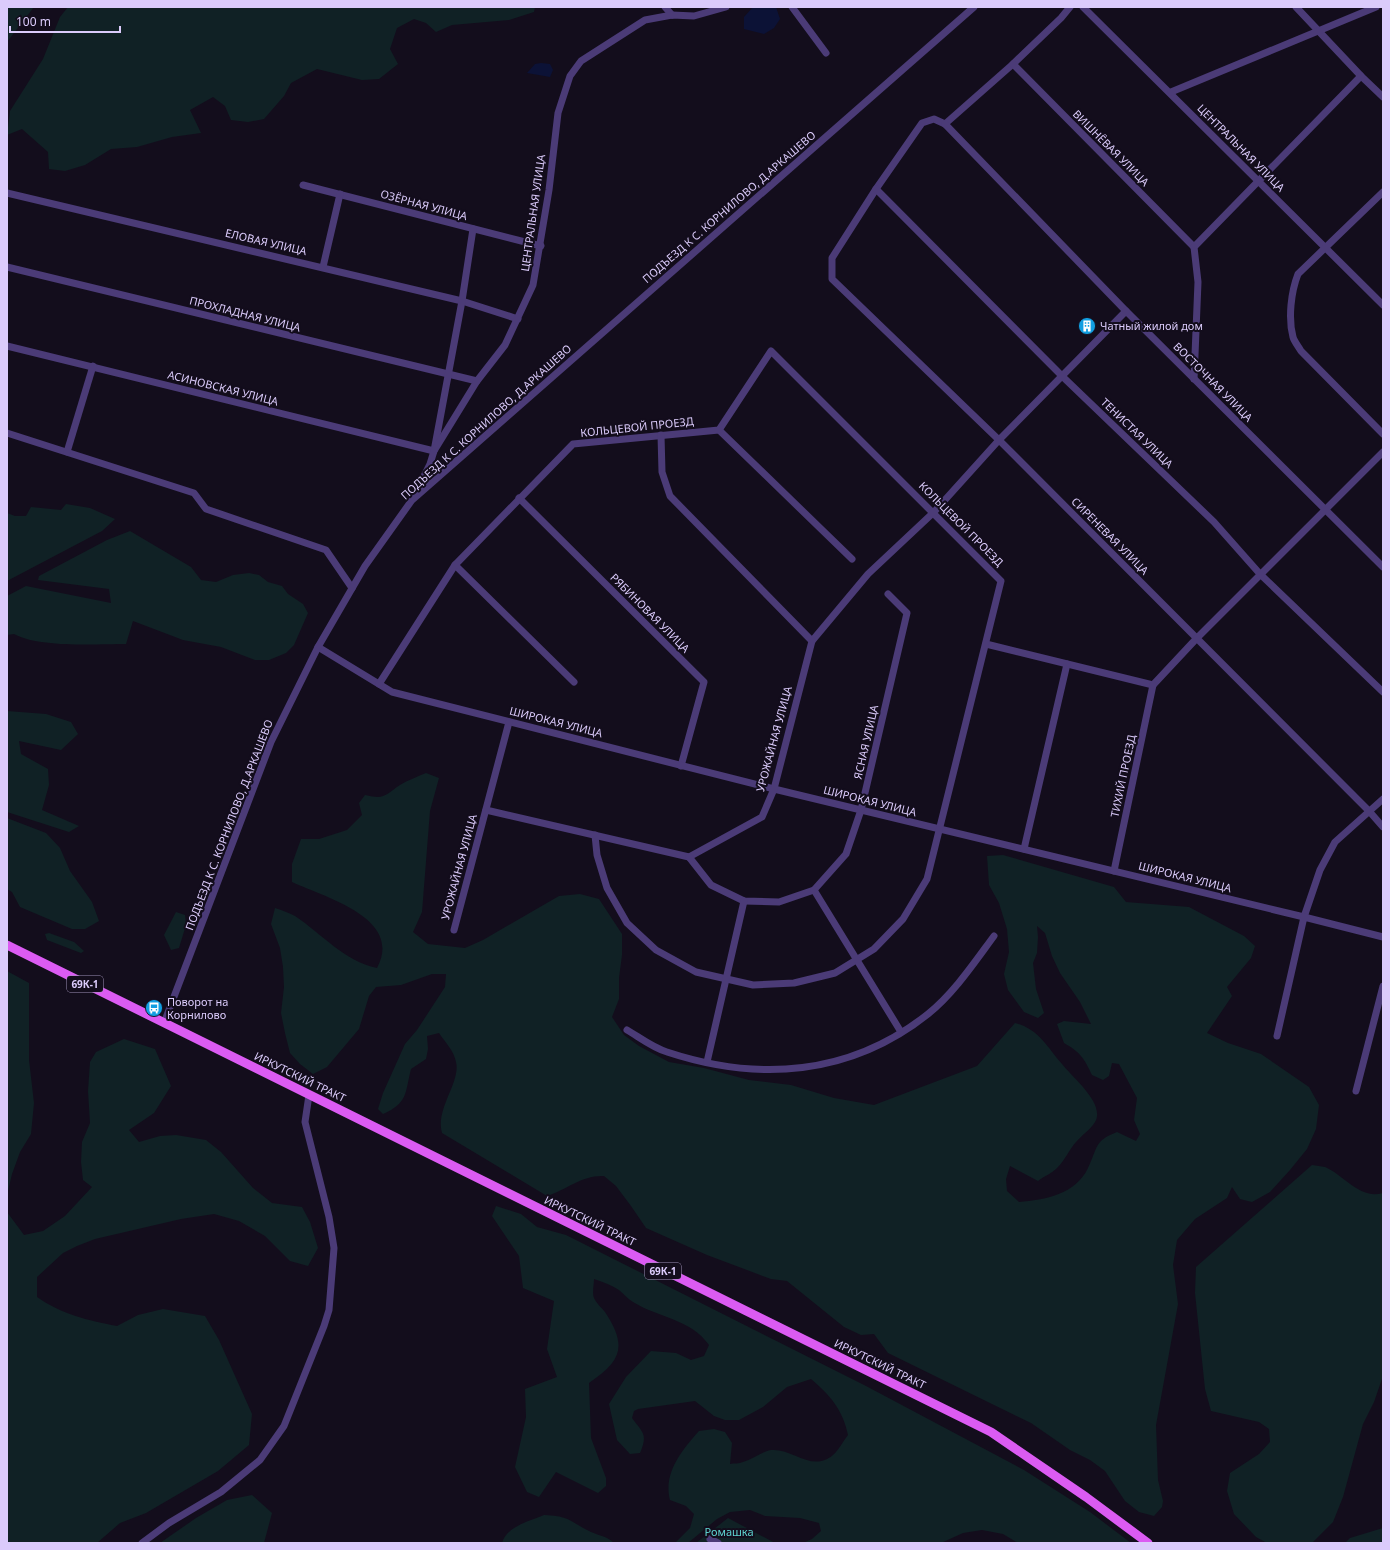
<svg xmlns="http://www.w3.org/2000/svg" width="1390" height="1550" viewBox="0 0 1390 1550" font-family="'Noto Sans',sans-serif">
<rect width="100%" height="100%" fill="#130d1c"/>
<!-- green -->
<g fill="#102125">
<path d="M7 7H34L7 42Z"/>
<path d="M68 7H535L534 12 509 20 452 25 436 32 426 23 414 19 397 28 390 49 398 64 379 79 362 80 317 69 291 83 284 96 264 119 248 122 231 120 225 106 213 97 190 110 201 133 172 137 137 147 111 149 85 165 65 171 49 169 48 152 22 129 7 135 10 111 43 59 60 17Z"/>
<path d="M66 504 90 508 115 519 102 531 7 581V513L15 516H26L31 507 61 510Z"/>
<path d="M130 531 191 567 201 580 216 582 233 575 249 573 259 575 268 582 282 586 288 594 303 604 308 613 294 645 286 653 269 660H255L221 647 183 640 133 621 126 644C96 644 40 648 14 634L7 635V596L26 586 111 603 109 589 38 580 39 576 107 540Z"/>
<path d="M7 711 46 714 71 722 78 734 61 750 19 741 21 754 48 769 49 785 42 810 79 826 69 832 7 812Z"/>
<path d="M426 773 439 778 430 811 422 912 413 932 428 944 465 948 483 940 559 896 580 894 599 899 622 934V955L619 978V999L612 1017 624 1035 639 1046 669 1062 704 1068 749 1080 791 1085 834 1098 874 1105 977 1066 1015 1023C1039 1029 1047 1047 1062 1064 1072 1077 1106 1104 1095 1122 1092 1128 1081 1136 1076 1142 1069 1150 1065 1160 1058 1167 1053 1173 1044 1176 1038 1181L1010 1166 1006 1179 1007 1191 1019 1202C1045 1200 1076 1194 1088 1168 1098 1147 1094 1141 1117 1132L1136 1141 1140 1134 1134 1120 1137 1098 1119 1064 1112 1063 1109 1076 1103 1080 1092 1075C1084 1058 1080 1052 1064 1043L1057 1024 1064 1021 1091 1024 1080 1002 1060 973 1052 956 1045 933 1037 926 1038 937 1037 953 1033 963 1036 989 1044 1013 1038 1018 1024 1012 1008 990 1004 974 1009 952 1007 929 999 903 989 885 987 856 1003 855 1114 887 1126 902 1189 907 1244 936 1255 946 1251 958 1227 987 1232 996 1207 1033 1228 1043 1261 1054 1309 1087 1319 1105 1316 1129 1307 1149 1290 1170 1270 1192 1252 1202 1240 1199 1232 1187 1227 1198 1195 1219 1177 1240 1173 1265 1178 1304 1156 1425 1158 1480 1163 1501 1162 1507 1154 1516 1139 1512 1125 1501 1105 1471 1090 1460 1070 1450 1031 1423 888 1353 874 1334 861 1335 844 1327 787 1281 771 1279 707 1255 646 1228 631 1206 616 1186 604 1176C582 1175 568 1189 547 1196L442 1133C435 1109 461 1082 456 1062 454 1051 445 1042 439 1033L427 1036 428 1049 426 1059 411 1069C405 1093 408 1103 383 1114L378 1109 383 1093 405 1044 417 1030 445 987 446 974H432L401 985 376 987 369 996 359 1029 327 1067 313 1074 300 1064 290 1053 285 1033 281 1013 284 987 283 967 280 948 271 924 275 908C282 910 289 913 295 916 322 934 344 961 377 968 404 918 324 897 292 882V864L301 839H319L347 830 362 815 359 803 365 795C385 800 385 795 400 785 408 780 417 777 426 773Z"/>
<path d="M7 818 46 833 60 848 70 871 92 902 99 921 85 929H72L20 907 12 892 7 889Z"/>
<path d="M176 912 185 915 186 925 179 948 171 950 164 935Z"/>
<path d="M49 933 74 942 84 951 81 953 47 940 45 934Z"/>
<path d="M7 971 29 983V1060L34 1103 31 1134 20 1152 12 1174 7 1195Z"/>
<path d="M124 1039 155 1049 171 1086 154 1113 129 1130 139 1142 160 1136 176 1135 206 1140 221 1152 253 1188 272 1203 302 1207 310 1222 318 1248 308 1266 290 1261 265 1236 239 1221 214 1214 181 1219 95 1239 77 1246 63 1253 37 1277V1297C63 1315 87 1320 117 1326L138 1315 163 1309 205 1316 219 1340 252 1414 249 1445 218 1471 146 1513 120 1523 97 1543H9L7 1540V1212L24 1235 43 1231 65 1216 92 1187 83 1180 81 1162 82 1142 90 1123 88 1091 90 1062 96 1052Z"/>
<path d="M1312 1165C1316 1166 1321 1166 1325 1167 1344 1175 1360 1200 1383 1193V1376L1374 1402 1363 1424 1343 1497 1333 1522 1312 1543H1267L1256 1537 1234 1514 1227 1491 1230 1473 1259 1454 1270 1442 1269 1429 1259 1422 1211 1411 1205 1389 1195 1293 1196 1267Z"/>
<path d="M496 1206 521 1214 537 1227 566 1235 866 1386 1024 1470 1090 1512 1131 1543H1018L1003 1534 982 1530 963 1533 941 1543H803L812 1539 821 1531 819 1523 800 1518 765 1516 750 1510 730 1512 717 1519 688 1543H675L690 1528 694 1514 686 1506 670 1500C663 1473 682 1450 699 1431L714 1429 725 1432 732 1443 730 1464C734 1463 739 1464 743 1462 753 1459 761 1452 771 1450 793 1448 812 1473 833 1455 839 1450 843 1441 848 1435 843 1410 830 1395 811 1379L787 1387 763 1407 739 1420H725L714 1416 695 1401 638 1409 634 1411 632 1418C643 1433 648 1434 640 1453L630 1454 617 1440 609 1404 626 1377 651 1351 676 1353 691 1360 704 1356 709 1345C691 1319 659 1318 633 1302 628 1299 624 1294 619 1290 611 1285 603 1282 594 1279 594 1284 592 1293 594 1298 596 1303 602 1308 605 1312 628 1347 621 1361 589 1383L591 1438 606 1478V1486L598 1493 556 1472 539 1497 527 1492 515 1467 526 1417 525 1389 557 1377 547 1349 554 1301 523 1288 519 1256 492 1216Z"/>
<path d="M252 1495 272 1513 264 1543H160L196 1518 227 1500Z"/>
<path d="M544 1515C571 1516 570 1522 591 1532 600 1536 607 1536 614 1543H502C507 1526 530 1521 544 1515Z"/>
<path d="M728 1518 775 1543H696Z"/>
<path d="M1383 1528V1543H1345L1350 1538Z"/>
</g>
<!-- water -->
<g fill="#0c1236">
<path d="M753 7H776L780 19 774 28 764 34 744 29V17Z"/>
<path d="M541 63 550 64 553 70 550 77 527 73 535 64Z"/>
</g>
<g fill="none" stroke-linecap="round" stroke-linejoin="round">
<!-- minor -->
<g stroke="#4b3b77" stroke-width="7">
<path d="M665 7 672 15"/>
<path d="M792 7 826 53"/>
<path d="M1070 7 1061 18 1013 64 945 124 934 119 922 123 876 189 832 258V279L999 440 1369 811 1383 827"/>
<path d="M1083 7 1383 305"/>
<path d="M1296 7 1361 76 1383 97"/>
<path d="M1013 64 1194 247"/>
<path d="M1171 92 1376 7"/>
<path d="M945 124 1126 311 1383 567"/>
<path d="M303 185 541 246"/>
<path d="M876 189 1063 377 1214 522 1260 574 1383 692"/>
<path d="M1383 192 1298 274C1291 292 1288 318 1293 337 1294 341 1298 346 1301 351L1383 434"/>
<path d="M7 193 462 301 518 319"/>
<path d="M7 267 477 381"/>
<path d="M323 267 340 194"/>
<path d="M7 346 434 451 462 301 473 229"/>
<path d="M1194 379 1198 282 1194 247 1361 76"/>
<path d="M719 430 852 559"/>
<path d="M7 433 194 493 206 509 326 550 352 588"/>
<path d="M67 452 93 366"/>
<path d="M414 496 430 464 434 451 477 381 505 345 533 285 549 190 558 113 570 76 581 61 645 20 672 15 694 16 726 7"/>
<path d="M519 498 704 682 681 766"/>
<path d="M455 565 574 682"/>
<path d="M812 641 868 574 934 512 999 440 1126 311"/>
<path d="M986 644 1153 685"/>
<path d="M318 647 392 692 774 789 1304 917 1320 870 1335 842 1383 799"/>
<path d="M379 684 455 565 573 444 719 430 771 351 1001 581 927 879 903 919 874 949 835 973 794 983 753 985 696 972 656 950 627 923 607 888 597 855 595 835"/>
<path d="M1153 685 1196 639 1383 452"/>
<path d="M486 810 689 857 762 817 774 789 812 641 670 496 662 472 661 435"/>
<path d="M1024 849 1067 664"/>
<path d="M689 857 711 885 744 901 779 902 814 890 846 854 861 810 907 613 888 594"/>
<path d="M1114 871 1153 685"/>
<path d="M814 890 901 1032"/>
<path d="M454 930 509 722"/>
<path d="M164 1023 271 742 318 647 365 566 412 500 974 7"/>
<path d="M627 1030C639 1037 653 1048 667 1052 758 1082 850 1076 928 1014 954 993 974 963 994 936"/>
<path d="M1277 1036 1304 917 1383 937"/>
<path d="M707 1062 744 901"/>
<path d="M1356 1091 1383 986"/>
<path d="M710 1539 718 1543"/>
<path d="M142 1543 169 1523 221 1492 260 1460 284 1426 324 1326 329 1310 334 1248 329 1217 305 1122 309 1095"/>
</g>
<!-- major -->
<path stroke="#db5bf2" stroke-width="9" d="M7 945 991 1432 1086 1497 1148 1543"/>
</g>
<!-- icons -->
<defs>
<g id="building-disc" transform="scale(0.9)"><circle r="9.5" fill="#119ee1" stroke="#130d1c"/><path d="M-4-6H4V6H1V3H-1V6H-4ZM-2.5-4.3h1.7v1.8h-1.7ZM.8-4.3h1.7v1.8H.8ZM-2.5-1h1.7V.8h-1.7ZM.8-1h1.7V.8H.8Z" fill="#fff"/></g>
<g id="bus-disc" transform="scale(0.9)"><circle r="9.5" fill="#119ee1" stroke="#130d1c"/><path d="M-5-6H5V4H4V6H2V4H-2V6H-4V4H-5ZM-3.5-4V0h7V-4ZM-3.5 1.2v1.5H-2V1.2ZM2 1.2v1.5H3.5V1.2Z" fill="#fff"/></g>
</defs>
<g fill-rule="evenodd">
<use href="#building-disc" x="1087" y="326"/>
<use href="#bus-disc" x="154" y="1008"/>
</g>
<g text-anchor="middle" stroke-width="4" stroke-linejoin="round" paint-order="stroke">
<!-- shield labels -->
<g fill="#130d1c" stroke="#9f92b8" stroke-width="1">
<rect x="67" y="976" width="36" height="16" rx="3"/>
<rect x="645" y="1263" width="36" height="16" rx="3"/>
</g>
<g font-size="10" font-weight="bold" fill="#dbcbfb">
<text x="85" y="988">69К-1</text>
<text x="663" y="1275">69К-1</text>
</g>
<!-- street labels -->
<g font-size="11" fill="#dbcbfb" stroke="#130d1c">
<text transform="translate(1111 148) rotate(45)" y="4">ВИШНЁВАЯ УЛИЦА</text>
<text transform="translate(1241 148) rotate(45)" y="4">ЦЕНТРАЛЬНАЯ УЛИЦА</text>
<text transform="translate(424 205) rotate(15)" y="4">ОЗЁРНАЯ УЛИЦА</text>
<text transform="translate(729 207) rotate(-41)" y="4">ПОДЪЕЗД К С. КОРНИЛОВО, Д.АРКАШЕВО</text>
<text transform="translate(533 213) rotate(-82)" y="4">ЦЕНТРАЛЬНАЯ УЛИЦА</text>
<text transform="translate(266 242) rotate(13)" y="4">ЕЛОВАЯ УЛИЦА</text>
<text transform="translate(245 314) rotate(14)" y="4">ПРОХЛАДНАЯ УЛИЦА</text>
<text transform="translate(1213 382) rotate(45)" y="4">ВОСТОЧНАЯ УЛИЦА</text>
<text transform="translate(223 388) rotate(14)" y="4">АСИНОВСКАЯ УЛИЦА</text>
<text transform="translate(486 422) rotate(-42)" y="4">ПОДЪЕЗД К С. КОРНИЛОВО, Д.АРКАШЕВО</text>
<text transform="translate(637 427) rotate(-6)" y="4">КОЛЬЦЕВОЙ ПРОЕЗД</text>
<text transform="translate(1137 433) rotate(44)" y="4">ТЕНИСТАЯ УЛИЦА</text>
<text transform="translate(961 524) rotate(45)" y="4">КОЛЬЦЕВОЙ ПРОЕЗД</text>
<text transform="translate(1110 536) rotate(45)" y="4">СИРЕНЕВАЯ УЛИЦА</text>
<text transform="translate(650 613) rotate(45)" y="4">РЯБИНОВАЯ УЛИЦА</text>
<text transform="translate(556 722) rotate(14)" y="4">ШИРОКАЯ УЛИЦА</text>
<text transform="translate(774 739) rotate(-75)" y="4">УРОЖАЙНАЯ УЛИЦА</text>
<text transform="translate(866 742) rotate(-77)" y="4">ЯСНАЯ УЛИЦА</text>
<text transform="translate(1123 776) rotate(-78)" y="4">ТИХИЙ ПРОЕЗД</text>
<text transform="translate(870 801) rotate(14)" y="4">ШИРОКАЯ УЛИЦА</text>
<text transform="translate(229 825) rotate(-69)" y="4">ПОДЪЕЗД К С. КОРНИЛОВО, Д.АРКАШЕВО</text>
<text transform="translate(459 867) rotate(-75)" y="4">УРОЖАЙНАЯ УЛИЦА</text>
<text transform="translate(1185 877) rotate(14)" y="4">ШИРОКАЯ УЛИЦА</text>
<text transform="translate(300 1077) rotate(26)" y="4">ИРКУТСКИЙ ТРАКТ</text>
<text transform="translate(590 1221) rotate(26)" y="4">ИРКУТСКИЙ ТРАКТ</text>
<text transform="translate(880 1364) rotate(26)" y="4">ИРКУТСКИЙ ТРАКТ</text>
</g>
<!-- poi labels -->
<g font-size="11" fill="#dbcbfb" stroke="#130d1c" text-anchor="start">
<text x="1100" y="330">Чатный жилой дом</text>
<text x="167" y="1006">Поворот на<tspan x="167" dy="13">Корнилово</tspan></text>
</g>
<!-- park labels -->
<g font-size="11" fill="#5ed4d1" stroke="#130d1c">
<text x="729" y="1536">Ромашка</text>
</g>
</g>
<!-- border -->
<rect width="1390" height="1550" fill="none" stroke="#dbcbfb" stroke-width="16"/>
<!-- scale -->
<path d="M10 26v6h110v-6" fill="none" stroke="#dbcbfb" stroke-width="2"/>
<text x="16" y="26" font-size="12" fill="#dbcbfb" stroke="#130d1c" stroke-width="3" paint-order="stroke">100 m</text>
</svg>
